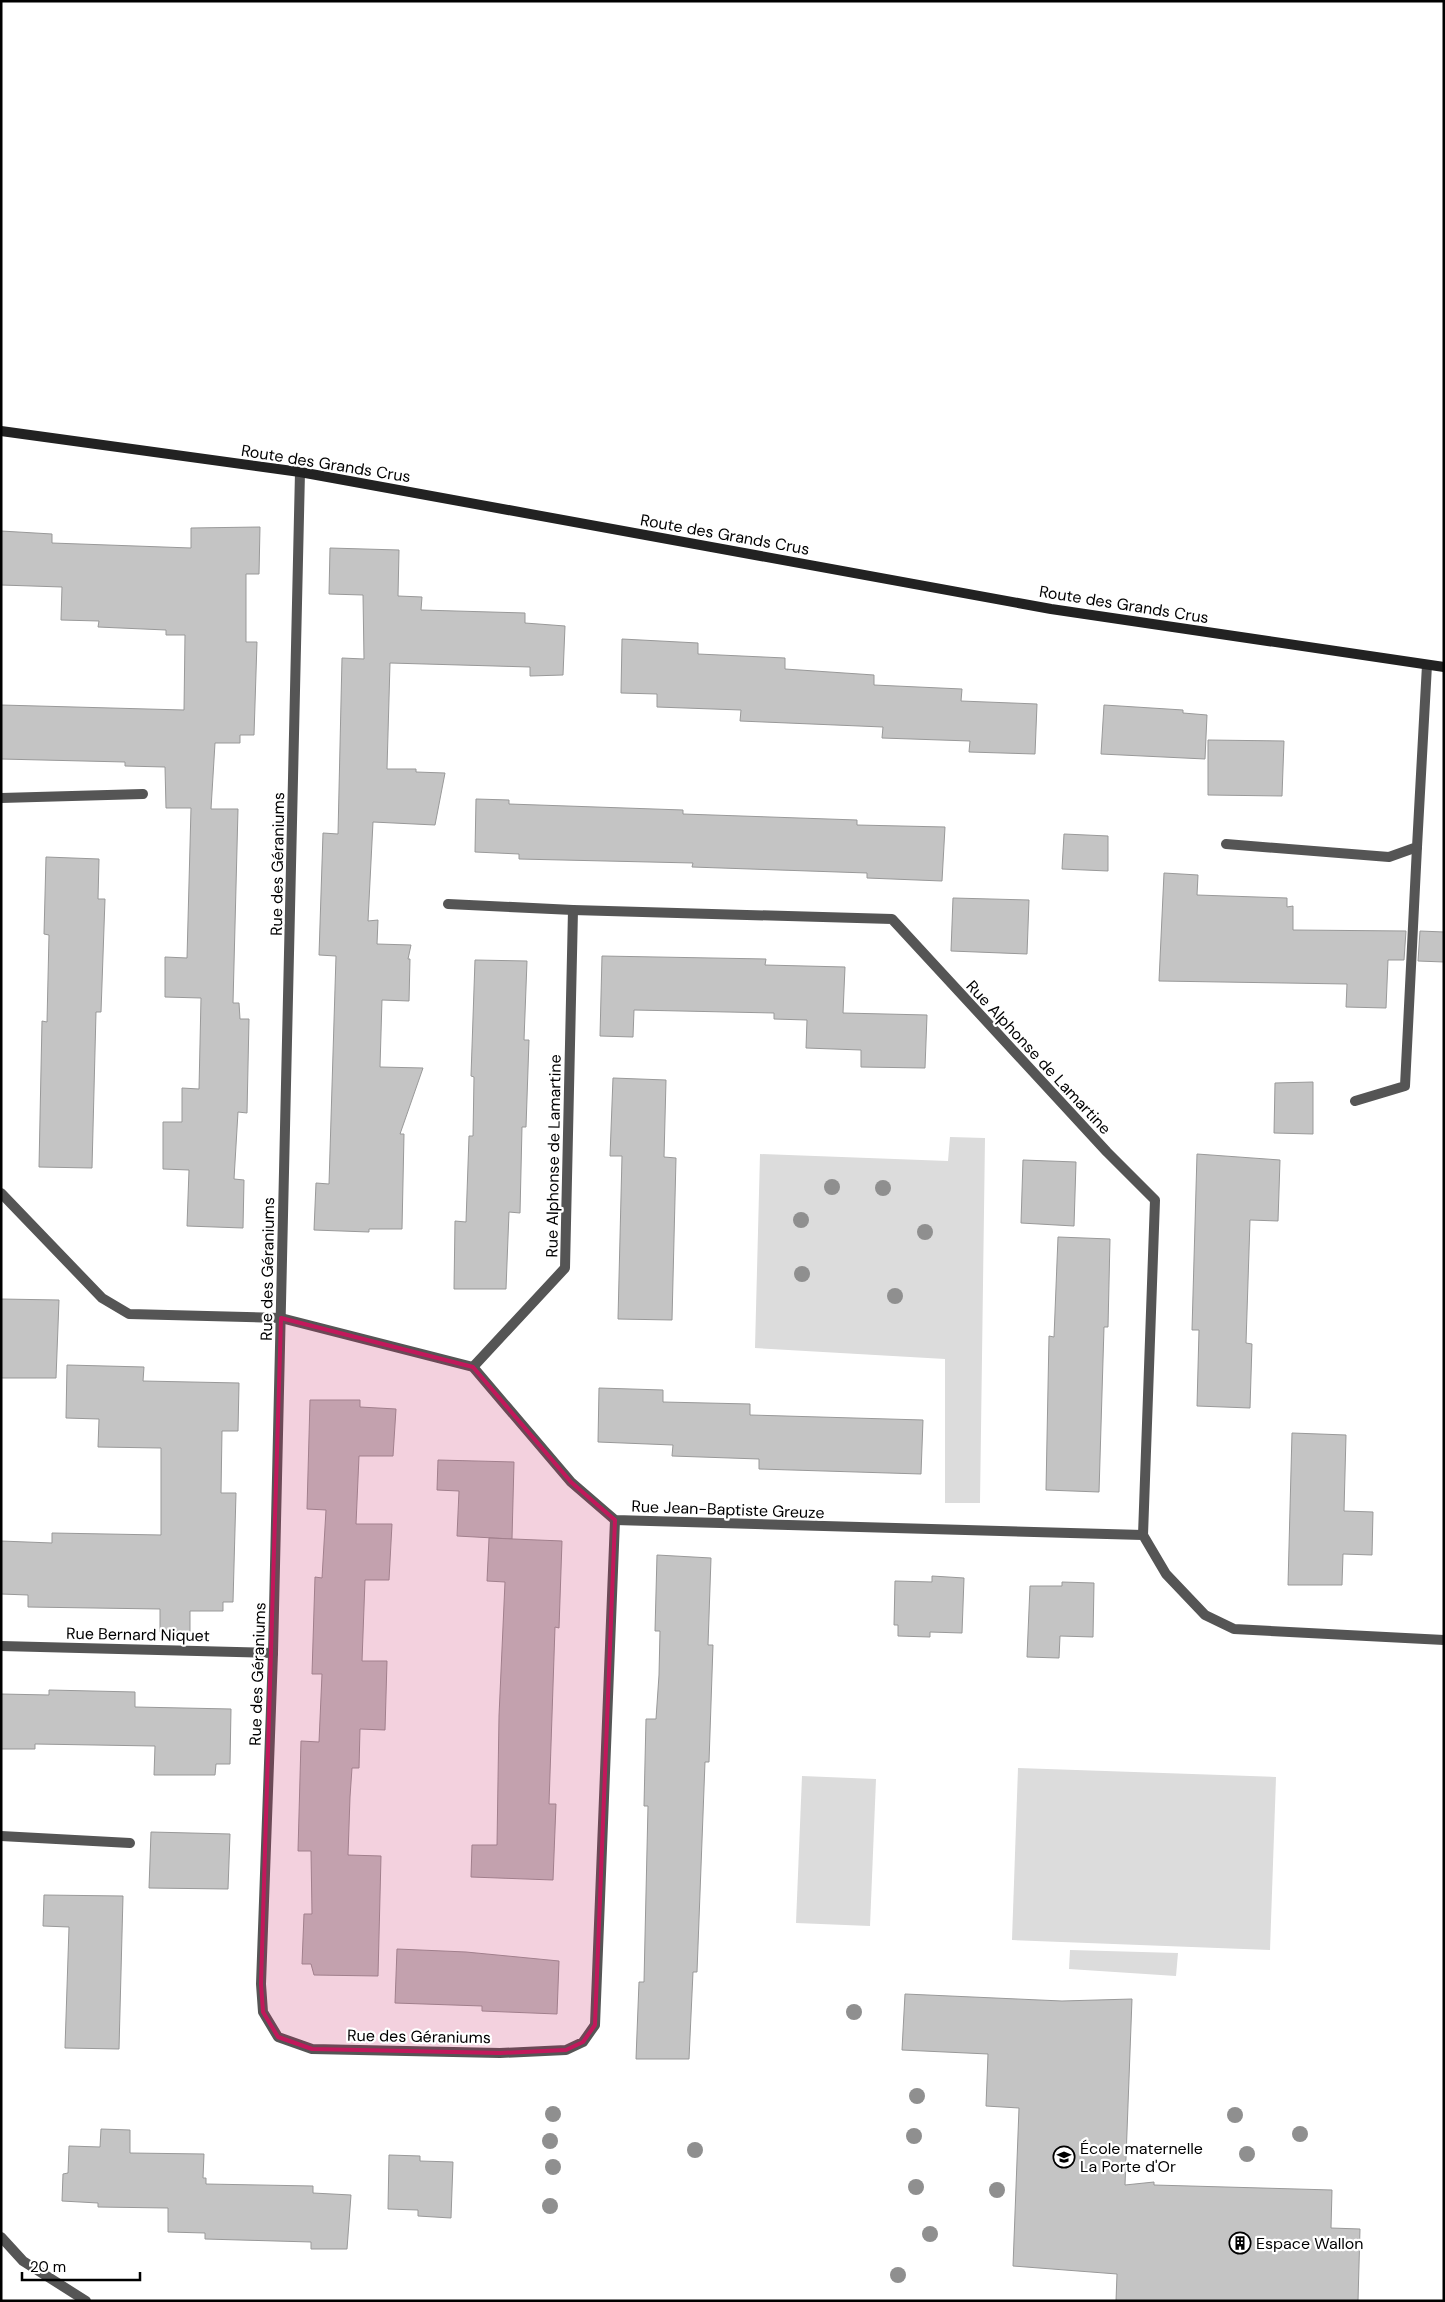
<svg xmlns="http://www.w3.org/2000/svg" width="1445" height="2302" viewBox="0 0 1445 2302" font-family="'DM Sans',sans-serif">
<rect width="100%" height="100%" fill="#fff"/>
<!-- green -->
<g fill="#dcdcdc">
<path d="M950 1137 985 1138 980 1503H945V1359L755 1348 760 1154 948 1161Z"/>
<path d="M1018 1768 1276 1777 1270 1950 1012 1940Z"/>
<path d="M802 1776 876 1779 870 1926 796 1923Z"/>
<path d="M1070 1950 1178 1953 1176 1976 1069 1969Z"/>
</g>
<!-- building -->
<g fill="#c4c4c4" stroke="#999">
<path d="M260 527 259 574H246V642H257L254 735H240V743H215L211 809H238L233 1003H239L240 1019H249L247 1113 238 1112 234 1179 244 1180 243 1228 187 1226 189 1170 163 1169V1122H182V1088L199 1089 201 998 165 997V957L187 958 191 808H166L165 767 125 766V762L1 759V705L184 710 185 635H166V630L98 627 99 621 61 620 62 587 1 585V531L52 534V543L191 548V528Z"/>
<path d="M330 548 399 550 398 596 422 597 421 610 525 613V623L565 626 563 675 530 676V667L390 663 387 769H416V772L445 773 435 825 373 822 368 921 378 920 377 944 411 945 408 959H410L409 1001 382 1000 380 1067 423 1068 400 1134H404L402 1229H369V1232L314 1230 316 1183 329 1184 336 956 319 955 323 833 338 834 342 658 364 659 363 595 329 594Z"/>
<path d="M622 639 698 643V654L785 658V669L874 675V685L962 689 961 701 1037 704 1035 754 969 752 970 741 882 738 883 727 740 721 741 710 657 707V694L621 693Z"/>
<path d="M1104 705 1183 710V713L1207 715 1205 759 1101 754Z"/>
<path d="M1208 740 1284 741 1282 796 1208 795Z"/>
<path d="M476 799 509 800V804L683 810V814L857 820V825L945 827 942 881 867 878V873L692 867 693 863 519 859V854L475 852Z"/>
<path d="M1064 834 1108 836V871L1062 869Z"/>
<path d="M46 857 99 859 98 899H105L101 1012H96L92 1168 39 1167 42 1021 47 1022 49 935 44 934Z"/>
<path d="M1164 873 1198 875 1197 895 1287 898V907L1293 906V930L1406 931 1404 960H1388L1386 1008 1346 1007 1347 984 1159 981Z"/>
<path d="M953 898 1029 900 1027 954 951 951Z"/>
<path d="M1420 931 1444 932V962L1418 961Z"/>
<path d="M602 956 766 959 765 965 845 967 843 1013 927 1015 925 1068 861 1067V1050L806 1048 807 1020 774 1019V1013L634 1010 633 1037 600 1036Z"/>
<path d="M475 960 527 961 524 1040H529L526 1127H522L520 1213 509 1212 506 1289H454L455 1221 466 1222 469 1136H473L474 1077 471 1076Z"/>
<path d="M613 1078 666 1080 664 1157 676 1158 672 1320 618 1319 622 1156H610Z"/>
<path d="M1313 1082V1134L1274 1133 1275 1083Z"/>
<path d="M1197 1154 1280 1160 1278 1221 1250 1220 1246 1343 1252 1344 1250 1408 1197 1406 1199 1330H1192Z"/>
<path d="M1023 1160 1076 1162 1074 1226 1021 1223Z"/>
<path d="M1058 1237 1110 1239 1108 1327H1104L1099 1492 1046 1490 1049 1336 1054 1337Z"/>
<path d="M1 1299 59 1300 56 1378H1Z"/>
<path d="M67 1365 144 1367 143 1381 239 1383 238 1431H222L221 1493H236L233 1602H223V1611H190V1632H160V1609L28 1607V1595L1 1594V1541L52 1543V1533L161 1535V1448L98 1447 99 1419 66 1418Z"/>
<path d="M599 1388 663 1390V1402L750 1404V1415L923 1420 921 1474 759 1469V1459L672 1456 673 1445 598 1442Z"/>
<path d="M310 1400H360V1407L396 1409 393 1456H359L356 1524H392L389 1580H365L362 1661H387L385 1730 360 1729 359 1768H352L350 1797 348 1855 381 1856 378 1976 314 1975 311 1964H302L304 1914H312L311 1851H298L301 1741 319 1742 322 1674H312L315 1577 322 1578 326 1510 307 1509Z"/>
<path d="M1292 1433 1346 1435 1344 1511 1373 1512 1372 1555 1343 1554 1342 1585H1288Z"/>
<path d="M438 1460 514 1462 512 1539 457 1536 459 1491 437 1490Z"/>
<path d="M489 1538 562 1541 559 1628 555 1627 549 1804H556L553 1880 471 1877 472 1845H497L499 1716 505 1582 487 1581Z"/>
<path d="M657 1555 711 1558 708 1645H713L709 1762H705L697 1972H693L689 2059H636L639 1982H644L645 1937 648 1806H644L646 1719H656L659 1675 660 1631H655Z"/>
<path d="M932 1576 964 1578 962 1633 930 1632V1637L898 1636V1625H894L895 1581 932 1582Z"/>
<path d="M1062 1582 1094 1583 1093 1637 1060 1636 1059 1658 1027 1657 1030 1586H1062Z"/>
<path d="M49 1690 135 1692V1707L231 1709 230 1764H216L215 1775H154L155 1746 35 1744V1749H1V1694L49 1695Z"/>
<path d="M151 1832 230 1834 228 1889 149 1888Z"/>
<path d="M44 1895 123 1896 119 2049 65 2048 69 1927 43 1926Z"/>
<path d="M397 1949 466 1952 559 1961 557 2014 482 2011V2006L395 2003Z"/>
<path d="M905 1994 1062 2001 1132 1999 1125 2185 1154 2182V2185L1332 2190 1331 2228 1360 2229 1358 2301H1116L1117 2274 1013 2266 1019 2108 986 2106 988 2054 902 2050Z"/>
<path d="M101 2129 130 2130V2153L204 2154 203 2178H206V2184L313 2186V2193L351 2195 347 2249H311V2242L205 2239V2233L168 2232V2208L98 2207V2203L62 2201 63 2174 68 2173 69 2146 100 2147Z"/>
<path d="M389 2155 420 2156V2161L453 2162 451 2218 418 2216V2210L388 2209Z"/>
</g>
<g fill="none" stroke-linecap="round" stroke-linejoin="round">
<!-- lane -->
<path stroke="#555" stroke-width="10" d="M1 1836 130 1843"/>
<!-- street -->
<g stroke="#555" stroke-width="10">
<path d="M300 472 273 1653 261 1984 263 2012 278 2037 312 2049 500 2053 566 2050 583 2042 595 2025 615 1520"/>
<path d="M1 798 143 794"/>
<path d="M1226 844 1389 857 1417 847 1427 665"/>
<path d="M448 904 573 910 892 919 1107 1152 1155 1200 1143 1535"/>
<path d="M1355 1101 1405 1086 1417 847"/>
<path d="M1 1193 102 1298 129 1314 281 1318 473 1367 571 1482 615 1520 1143 1535 1166 1574 1205 1615 1234 1629 1444 1640"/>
<path d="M473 1367 565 1268 573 910"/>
<path d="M1 1646 273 1653"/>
<path d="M1 2237 23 2261 86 2301"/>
</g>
<!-- secondary -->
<path stroke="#222" stroke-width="10" d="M1 431 300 472 1051 609 1444 667"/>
</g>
<!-- trees -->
<g fill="#8f8f8f">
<circle cx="832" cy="1187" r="8"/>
<circle cx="883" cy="1188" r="8"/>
<circle cx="801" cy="1220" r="8"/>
<circle cx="925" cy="1232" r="8"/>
<circle cx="802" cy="1274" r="8"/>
<circle cx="895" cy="1296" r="8"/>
<circle cx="854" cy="2012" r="8"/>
<circle cx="917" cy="2096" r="8"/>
<circle cx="553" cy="2114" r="8"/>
<circle cx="1235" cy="2115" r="8"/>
<circle cx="1300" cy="2134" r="8"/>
<circle cx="914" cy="2136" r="8"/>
<circle cx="550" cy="2141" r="8"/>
<circle cx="695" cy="2150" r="8"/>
<circle cx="1247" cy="2154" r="8"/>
<circle cx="553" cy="2167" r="8"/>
<circle cx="916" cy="2187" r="8"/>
<circle cx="997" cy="2190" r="8"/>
<circle cx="550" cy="2206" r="8"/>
<circle cx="930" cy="2234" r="8"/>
<circle cx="898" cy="2275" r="8"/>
</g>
<!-- marked area -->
<path fill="#c2185b" fill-opacity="0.2" stroke="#c2185b" stroke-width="4" stroke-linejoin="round" d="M281 1318 473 1367 571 1482 615 1520 595 2025 583 2042 566 2050 500 2053 312 2049 278 2037 263 2012 261 1984Z"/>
<!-- icons -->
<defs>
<g id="school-ring" transform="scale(1.125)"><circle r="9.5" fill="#fff" stroke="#000" stroke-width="1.5"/><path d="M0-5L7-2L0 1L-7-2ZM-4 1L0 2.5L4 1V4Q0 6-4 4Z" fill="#000"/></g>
<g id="building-ring" transform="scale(1.125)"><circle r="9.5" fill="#fff" stroke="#000" stroke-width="1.5"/><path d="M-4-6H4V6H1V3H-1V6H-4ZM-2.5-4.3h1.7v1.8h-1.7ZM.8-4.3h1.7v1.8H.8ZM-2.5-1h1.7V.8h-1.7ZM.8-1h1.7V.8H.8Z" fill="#000"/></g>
</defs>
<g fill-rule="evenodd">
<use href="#school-ring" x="1064" y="2157"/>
<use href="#building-ring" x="1240" y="2243"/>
</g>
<g text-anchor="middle" stroke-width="4.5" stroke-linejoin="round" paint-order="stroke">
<!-- street labels -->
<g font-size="16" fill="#000" stroke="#fff">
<text transform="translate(326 463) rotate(9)" y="6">Route des Grands Crus</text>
<text transform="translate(725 534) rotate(10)" y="6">Route des Grands Crus</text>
<text transform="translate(1124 604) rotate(9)" y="6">Route des Grands Crus</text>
<text transform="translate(277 864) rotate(-89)" y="6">Rue des Géraniums</text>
<text transform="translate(1039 1057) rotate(47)" y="6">Rue Alphonse de Lamartine</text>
<text transform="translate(553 1156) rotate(-89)" y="6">Rue Alphonse de Lamartine</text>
<text transform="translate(267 1269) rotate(-89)" y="6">Rue des Géraniums</text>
<text transform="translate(728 1509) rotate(2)" y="6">Rue Jean-Baptiste Greuze</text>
<text transform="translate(138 1634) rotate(1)" y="6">Rue Bernard Niquet</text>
<text transform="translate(257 1674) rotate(-88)" y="6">Rue des Géraniums</text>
<text transform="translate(419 2036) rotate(1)" y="6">Rue des Géraniums</text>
</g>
<!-- poi labels -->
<g font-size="16" fill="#000" stroke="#fff" text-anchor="start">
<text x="1080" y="2154">École maternelle<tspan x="1080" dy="18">La Porte d'Or</tspan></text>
<text x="1256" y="2249">Espace Wallon</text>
</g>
</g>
<!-- border -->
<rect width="1445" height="2302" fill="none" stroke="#000000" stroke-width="5"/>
<!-- scale -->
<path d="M22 2272v8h118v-8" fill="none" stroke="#000000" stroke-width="2.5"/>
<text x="30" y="2272" font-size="15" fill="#000000" stroke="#ffffff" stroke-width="4" paint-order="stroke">20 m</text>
</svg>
